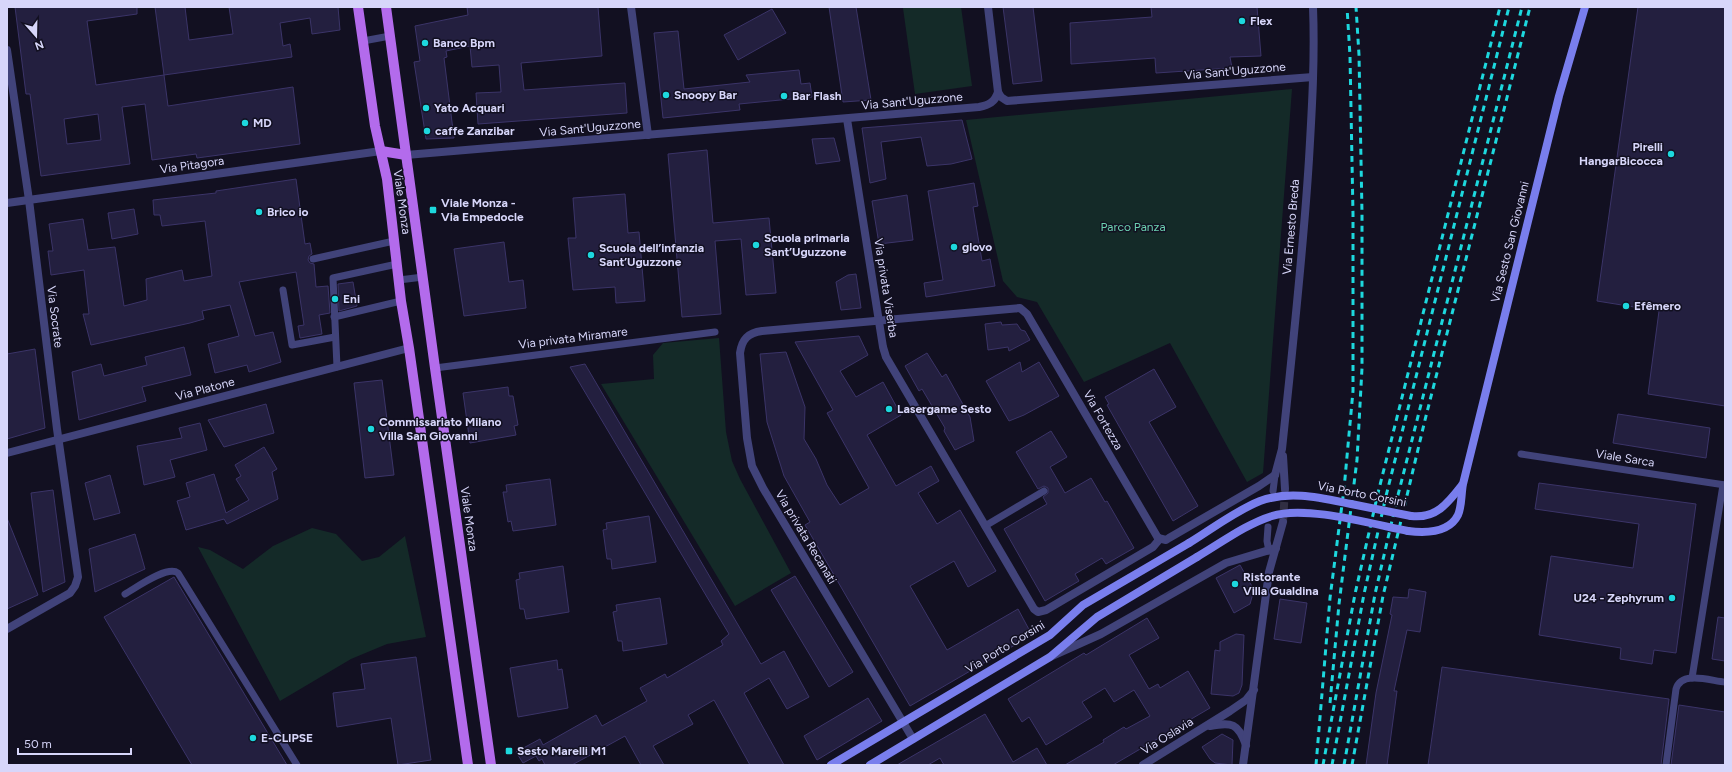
<svg xmlns="http://www.w3.org/2000/svg" width="1732" height="772" viewBox="0 0 1732 772" font-family="Figtree,sans-serif">
<rect width="100%" height="100%" fill="#121021"/>
<!-- green -->
<g fill="#142a28">
<path d="M911 7H961L972 86 915 94 903 8Z"/>
<path d="M1292 89 1263 473 1247 482 1170 343 1084 382 1037 302 1017 297 1003 281 966 120Z"/>
<path d="M719 338 726 432 732 461 740 479 791 573 735 606 601 384 654 379 653 355 663 343Z"/>
<path d="M312 528 336 534 362 561 379 557 405 536 426 637 387 644 351 659 280 701 198 547 210 550 243 569 273 546Z"/>
</g>
<!-- building -->
<g fill="#231f3f" stroke="#3b3468" fill-rule="evenodd">
<path d="M15 7H137V14L87 21 96 85 164 75 168 106 293 87 300 144 197 158 196 154 152 160 145 104 122 107 130 164 41 176 30 94H26ZM98 114 101 140 67 144 64 119Z"/>
<path d="M155 7H185L189 40 233 34 229 7H338L340 30 312 34 310 18 280 23 283 46 290 44 292 57 164 75Z"/>
<path d="M467 7H598L602 56 521 63 524 90 625 83 627 113 478 124 476 93 501 92 499 65 472 67 470 46 446 51 447 57 444 58 454 138 426 139 414 62 420 61 415 26 468 15Z"/>
<path d="M829 7H856L871 100 843 102Z"/>
<path d="M1003 7H1033L1042 81 1013 84Z"/>
<path d="M1151 7H1257L1261 56 1230 57 1232 68 1156 73 1155 58 1071 64 1070 23 1152 17Z"/>
<path d="M1638 7H1725V406L1648 394 1659 311 1597 301Z"/>
<path d="M772 9 786 33 738 60 724 35Z"/>
<path d="M678 31 684 89 750 82 746 75 799 70 801 84 810 83 812 97 739 104 740 110 663 118 654 33Z"/>
<path d="M962 120 972 159 951 164 927 166 921 137 881 142 886 179 870 183 862 128Z"/>
<path d="M834 138 840 161 816 164 812 139Z"/>
<path d="M707 150 713 223 769 218 776 293 746 295 741 239 715 241 721 314 682 317 668 154Z"/>
<path d="M296 179 305 244 310 243 312 254 309 256 308 260 310 263 314 264 316 287 328 286 330 313 319 315 322 334 300 338 298 326 304 325 296 272 239 282 255 336 273 332 281 362 249 372 247 365 215 373 208 344 239 336 230 305 202 311 204 319 190 323 91 345 83 314H89L84 270 51 275 48 251H53L49 224 83 219 88 250 115 247 124 306 147 300 146 279 182 270 184 281 212 276 205 221 162 226 160 215H154L153 200 216 193V191Z"/>
<path d="M974 183 978 206 973 207 982 261 990 259 995 286 926 297 924 283 943 280 928 191Z"/>
<path d="M625 194 628 233 639 232 645 301 616 303 615 287 573 290 568 238H576L573 198Z"/>
<path d="M907 195 913 240 879 244 872 201Z"/>
<path d="M134 209 138 234 112 239 108 213Z"/>
<path d="M504 242 509 282 523 280 526 308 464 316 454 249Z"/>
<path d="M856 274 861 308 841 310 836 282 848 275Z"/>
<path d="M353 282 357 306 339 311 338 284Z"/>
<path d="M1001 322 1002 325 1017 324 1021 330 1025 331 1030 340 1009 351 1008 347 988 350 985 324Z"/>
<path d="M859 336 868 355 840 371 856 397 883 382 901 415 867 435 896 486 931 466 939 481 918 493 937 524 960 510 996 571 968 587 954 561 910 586 947 650 1018 609 1032 635 910 706 805 525 810 522 784 476 767 422 760 354 786 352 805 407 804 439 816 459 827 485 840 505 869 488 827 413 833 410 795 342Z"/>
<path d="M184 347 191 375 142 387 146 401 79 420 72 372 101 364 104 376 147 365 145 357Z"/>
<path d="M35 349 45 428 7 439V354Z"/>
<path d="M927 353 942 377 946 374 970 417 974 441 955 450 944 431 945 428 922 389 919 391 905 366Z"/>
<path d="M1020 362 1022 372 1039 362 1059 396 1024 415 1009 421 986 381Z"/>
<path d="M585 364 761 664 784 651 809 697 787 709 769 678 744 693 784 765H750L714 700 688 715 693 724 653 746 664 765H641L625 736 572 765H545L542 759 539 761 536 756 523 763 516 752 540 739 543 745 596 715 602 726 647 701 640 688 665 674 667 678 706 655 723 645 721 641 729 634 570 367Z"/>
<path d="M1154 369 1176 407 1149 422 1198 506 1173 521 1107 405 1109 404 1105 397Z"/>
<path d="M382 380 394 475 365 478 354 383Z"/>
<path d="M508 387 509 396H513L518 425 514 426 516 435 470 443 463 393Z"/>
<path d="M266 404 274 433 224 447 208 420Z"/>
<path d="M1618 414 1710 428 1706 458 1613 443Z"/>
<path d="M200 423 207 450 170 460 175 477 144 485 137 446 182 438 179 428Z"/>
<path d="M1051 431 1067 457 1050 467 1065 493 1091 478 1105 502 1107 501 1134 548 1106 564 1102 558 1075 574 1079 581 1045 601 1004 529 1047 504 1043 497 1048 493V488L1044 486 1038 489 1016 452Z"/>
<path d="M264 447 277 469 272 472 278 499 227 524 224 519 186 530 177 501 190 497 186 483 214 474 226 513 249 500 236 479 241 476 235 465Z"/>
<path d="M110 475 120 513 94 520 85 483Z"/>
<path d="M550 479 556 525 513 531 511 521 508 522 503 492H507L506 485Z"/>
<path d="M1539 483 1696 504 1676 653 1654 650 1652 664 1620 659 1621 648 1539 635 1551 556 1633 568 1639 524 1535 509Z"/>
<path d="M53 490 65 582 43 592 31 493Z"/>
<path d="M649 516 656 562 612 569 611 559H607L603 530 607 529 606 523Z"/>
<path d="M7 518 38 595 7 609Z"/>
<path d="M135 534 145 569 95 592 89 549Z"/>
<path d="M1240 565 1254 590 1250 604 1234 613 1216 578Z"/>
<path d="M563 566 569 612 526 619 524 609H520L516 580 520 579 519 573Z"/>
<path d="M795 576 853 672 829 687 771 590Z"/>
<path d="M174 577 287 765H192L104 617Z"/>
<path d="M1409 589 1426 592 1420 632 1407 630 1394 691H1397L1387 765H1366L1376 693 1392 615 1390 614 1393 597 1408 598Z"/>
<path d="M660 598 667 644 623 651 622 641H618L613 612 617 611 616 605Z"/>
<path d="M1280 599 1307 603 1301 643 1274 639Z"/>
<path d="M1718 617 1725 618V661L1712 659Z"/>
<path d="M1147 618 1159 638 1129 655 1149 689 1158 684 1160 688 1188 671 1210 708 1113 765H1065L1104 742 1103 740 1124 727 1126 729 1150 716 1134 690 1114 702 1105 688 1082 702 1092 717 1046 745 1029 717 1022 722 1008 699 1084 653 1086 655Z"/>
<path d="M1236 634 1244 635 1242 685 1239 693 1233 696 1211 694 1215 650 1220 651V642Z"/>
<path d="M416 657 431 760 398 765 391 718 337 727 333 693 365 689 361 664Z"/>
<path d="M557 660 558 670 562 669 568 708 518 717 510 668Z"/>
<path d="M1442 667 1669 699 1661 765H1428Z"/>
<path d="M868 698 882 721 817 760 804 736Z"/>
<path d="M1679 705 1725 712V765H1671Z"/>
<path d="M985 714 1013 762 1037 748 1047 765H944L940 758 928 765H897Z"/>
<path d="M1222 734 1233 740 1232 765 1215 763 1210 759 1202 747Z"/>
</g>
<g fill="none" stroke-linecap="round" stroke-linejoin="round">
<!-- street-tunnel -->
<path stroke="#302e42" stroke-width="8" stroke-dasharray="8 4" stroke-linecap="butt" d="M1283 522 1285 489"/>
<!-- lane -->
<g stroke="#41437a" stroke-width="7">
<path d="M363 41 390 36"/>
<path d="M313 259 394 241"/>
<path d="M399 280 423 277"/>
<path d="M283 290 292 345 335 337"/>
<path d="M334 317 401 301"/>
<path d="M337 367 333 278 397 264"/>
<path d="M435 368 715 332"/>
<path d="M1521 454 1725 485"/>
<path d="M1273 491 1275 475"/>
<path d="M985 526 1044 491"/>
<path d="M1268 527 1267 541 1269 551"/>
<path d="M125 594C136 588 167 565 178 573L297 765"/>
<path d="M1692 678 1723 485"/>
<path d="M1666 765 1676 689C1682 670 1711 681 1725 682"/>
</g>
<!-- street -->
<g stroke="#41437a" stroke-width="8">
<path d="M631 7 648 135"/>
<path d="M988 7 998 92 1001 97 1007 101 1313 77"/>
<path d="M7 50 29 200 57 429 78 577 75 586 70 593 7 629"/>
<path d="M847 119 883 347 886 357 1034 609 1038 612 1046 610 1153 547 1158 541V538"/>
<path d="M406 155 979 107C989 105 995 102 998 92"/>
<path d="M7 203 381 151"/>
<path d="M7 453 409 348"/>
<path d="M1283 456 1285 489"/>
<path d="M1275 475 1282 449C1292 353 1303 256 1309 159 1312 108 1315 58 1313 7"/>
<path d="M1158 538 1166 540 1169 538 1259 486 1275 475"/>
<path d="M1052 656 1101 634 1226 563 1276 548"/>
<path d="M1210 726C1232 722 1238 723 1246 745"/>
<path d="M913 739 763 488 752 466 747 438 740 353C742 339 748 333 762 331L1020 308 1027 314 1158 538"/>
<path d="M1143 765 1230 711 1246 700 1254 690"/>
<path d="M1243 765 1269 572 1283 522"/>
</g>
<!-- secondary -->
<g stroke="#797eed" stroke-width="8">
<path d="M1411 516C1436 519 1448 503 1462 485"/>
<path d="M1408 531C1424 533 1449 533 1458 515 1462 506 1461 494 1463 484L1559 96 1585 7"/>
<path d="M831 765 1050 635 1083 605 1189 543"/>
<path d="M870 765 1050 657 1097 617 1197 557"/>
</g>
<!-- primary -->
<g stroke="#b36bec" stroke-width="10">
<path d="M358 7 375 126 387 179 401 301 409 348 468 765"/>
<path d="M386 7 435 368 491 765"/>
<path d="M381 151 406 155"/>
</g>
<!-- rail -->
<g stroke="#1dd8de" stroke-width="3" stroke-dasharray="6 5" stroke-linecap="butt">
<path d="M1330 703 1339 604 1357 460 1362 368V213L1359 55 1356 7"/>
<path d="M1316 765 1330 598 1344 489 1353 391V214L1350 56 1347 7"/>
<path d="M1323 765 1355 594 1378 493 1500 7"/>
<path d="M1332 765 1364 594 1386 496 1509 7"/>
<path d="M1344 765 1375 594 1398 495 1522 7"/>
<path d="M1352 765 1383 596 1425 420 1530 7"/>
</g>
<!-- secondary-bridge -->
<g stroke="#797eed" stroke-width="8">
<path d="M1189 543C1212 529 1235 511 1260 501 1290 490 1321 498 1351 504 1371 508 1391 512 1411 516"/>
<path d="M1197 557C1221 543 1246 524 1272 516 1305 505 1372 524 1408 531"/>
</g>
</g>
<!-- markers -->
<g fill="#1dd8de" stroke="#121021" stroke-width="1.5">
<circle cx="1242" cy="21" r="4"/>
<circle cx="425" cy="43" r="4"/>
<circle cx="666" cy="95" r="4"/>
<circle cx="784" cy="96" r="4"/>
<circle cx="426" cy="108" r="4"/>
<circle cx="245" cy="123" r="4"/>
<circle cx="427" cy="131" r="4"/>
<circle cx="1671" cy="154" r="4"/>
<rect x="429" y="206" width="8" height="8" rx="2"/>
<circle cx="259" cy="212" r="4"/>
<circle cx="756" cy="245" r="4"/>
<circle cx="954" cy="247" r="4"/>
<circle cx="591" cy="255" r="4"/>
<circle cx="335" cy="299" r="4"/>
<circle cx="1626" cy="306" r="4"/>
<circle cx="889" cy="409" r="4"/>
<circle cx="371" cy="429" r="4"/>
<circle cx="1235" cy="584" r="4"/>
<circle cx="1672" cy="598" r="4"/>
<circle cx="253" cy="738" r="4"/>
<rect x="505" y="747" width="8" height="8" rx="2"/>
</g>
<g text-anchor="middle" stroke-width="3" stroke-linejoin="round" paint-order="stroke">
<!-- poi labels -->
<g font-size="12" font-weight="bold" fill="#d7d6fa" stroke="#121021" text-anchor="start">
<text x="1250" y="25">Flex</text>
<text x="433" y="47">Banco Bpm</text>
<text x="674" y="99">Snoopy Bar</text>
<text x="792" y="100">Bar Flash</text>
<text x="434" y="112">Yato Acquari</text>
<text x="253" y="127">MD</text>
<text x="435" y="135">caffe Zanzibar</text>
<text x="1663" y="151" text-anchor="end">Pirelli<tspan x="1663" dy="14">HangarBicocca</tspan></text>
<text x="441" y="207">Viale Monza -<tspan x="441" dy="14">Via Empedocle</tspan></text>
<text x="267" y="216">Brico io</text>
<text x="764" y="242">Scuola primaria<tspan x="764" dy="14">Sant’Uguzzone</tspan></text>
<text x="962" y="251">glovo</text>
<text x="599" y="252">Scuola dell’infanzia<tspan x="599" dy="14">Sant’Uguzzone</tspan></text>
<text x="343" y="303">Eni</text>
<text x="1634" y="310">Efêmero</text>
<text x="897" y="413">Lasergame Sesto</text>
<text x="379" y="426">Commissariato Milano<tspan x="379" dy="14">Villa San Giovanni</tspan></text>
<text x="1243" y="581">Ristorante<tspan x="1243" dy="14">Villa Gualdina</tspan></text>
<text x="1664" y="602" text-anchor="end">U24 - Zephyrum</text>
<text x="261" y="742">E-CLIPSE</text>
<text x="517" y="755">Sesto Marelli M1</text>
</g>
<!-- street labels -->
<g font-size="12" fill="#d7d6fa" stroke="#121021">
<text transform="translate(1235 71) rotate(-5)" y="4">Via Sant'Uguzzone</text>
<text transform="translate(912 101) rotate(-5)" y="4">Via Sant'Uguzzone</text>
<text transform="translate(590 128) rotate(-5)" y="4">Via Sant'Uguzzone</text>
<text transform="translate(192 165) rotate(-8)" y="4">Via Pitagora</text>
<text transform="translate(402 202) rotate(82)" y="4">Viale Monza</text>
<text transform="translate(1291 227) rotate(-85)" y="4">Via Ernesto Breda</text>
<text transform="translate(1510 242) rotate(-76)" y="4">Via Sesto San Giovanni</text>
<text transform="translate(886 288) rotate(81)" y="4">Via privata Viserba</text>
<text transform="translate(55 317) rotate(83)" y="4">Via Socrate</text>
<text transform="translate(573 338) rotate(-7)" y="4">Via privata Miramare</text>
<text transform="translate(205 389) rotate(-15)" y="4">Via Platone</text>
<text transform="translate(1103 420) rotate(60)" y="4">Via Fortezza</text>
<text transform="translate(1625 458) rotate(9)" y="4">Viale Sarca</text>
<text transform="translate(1362 494) rotate(11)" y="4">Via Porto Corsini</text>
<text transform="translate(469 519) rotate(82)" y="4">Viale Monza</text>
<text transform="translate(806 537) rotate(59)" y="4">Via privata Recanati</text>
<text transform="translate(1005 647) rotate(-31)" y="4">Via Porto Corsini</text>
<text transform="translate(1167 736) rotate(-32)" y="4">Via Oslavia</text>
</g>
<!-- park labels -->
<g font-size="12" fill="#6bd0b0" stroke="#121021">
<text x="1133" y="231">Parco Panza</text>
</g>
</g>
<!-- border -->
<rect width="1732" height="772" fill="none" stroke="#d7d6fa" stroke-width="16"/>
<!-- north arrow -->
<g transform="translate(36 36) rotate(160)" stroke="#121021" stroke-width="3" paint-order="stroke">
<path d="M0-3L7 15L0 10L-7 15Z" fill="#d7d6fa"/>
<text y="-6" font-size="11" font-weight="bold" text-anchor="middle" fill="#d7d6fa">N</text>
</g>
<!-- scale -->
<path d="M18 748v6h113v-6" fill="none" stroke="#d7d6fa" stroke-width="2"/>
<text x="24" y="748" font-size="12" fill="#d7d6fa" stroke="#121021" stroke-width="3" paint-order="stroke">50 m</text>
</svg>
